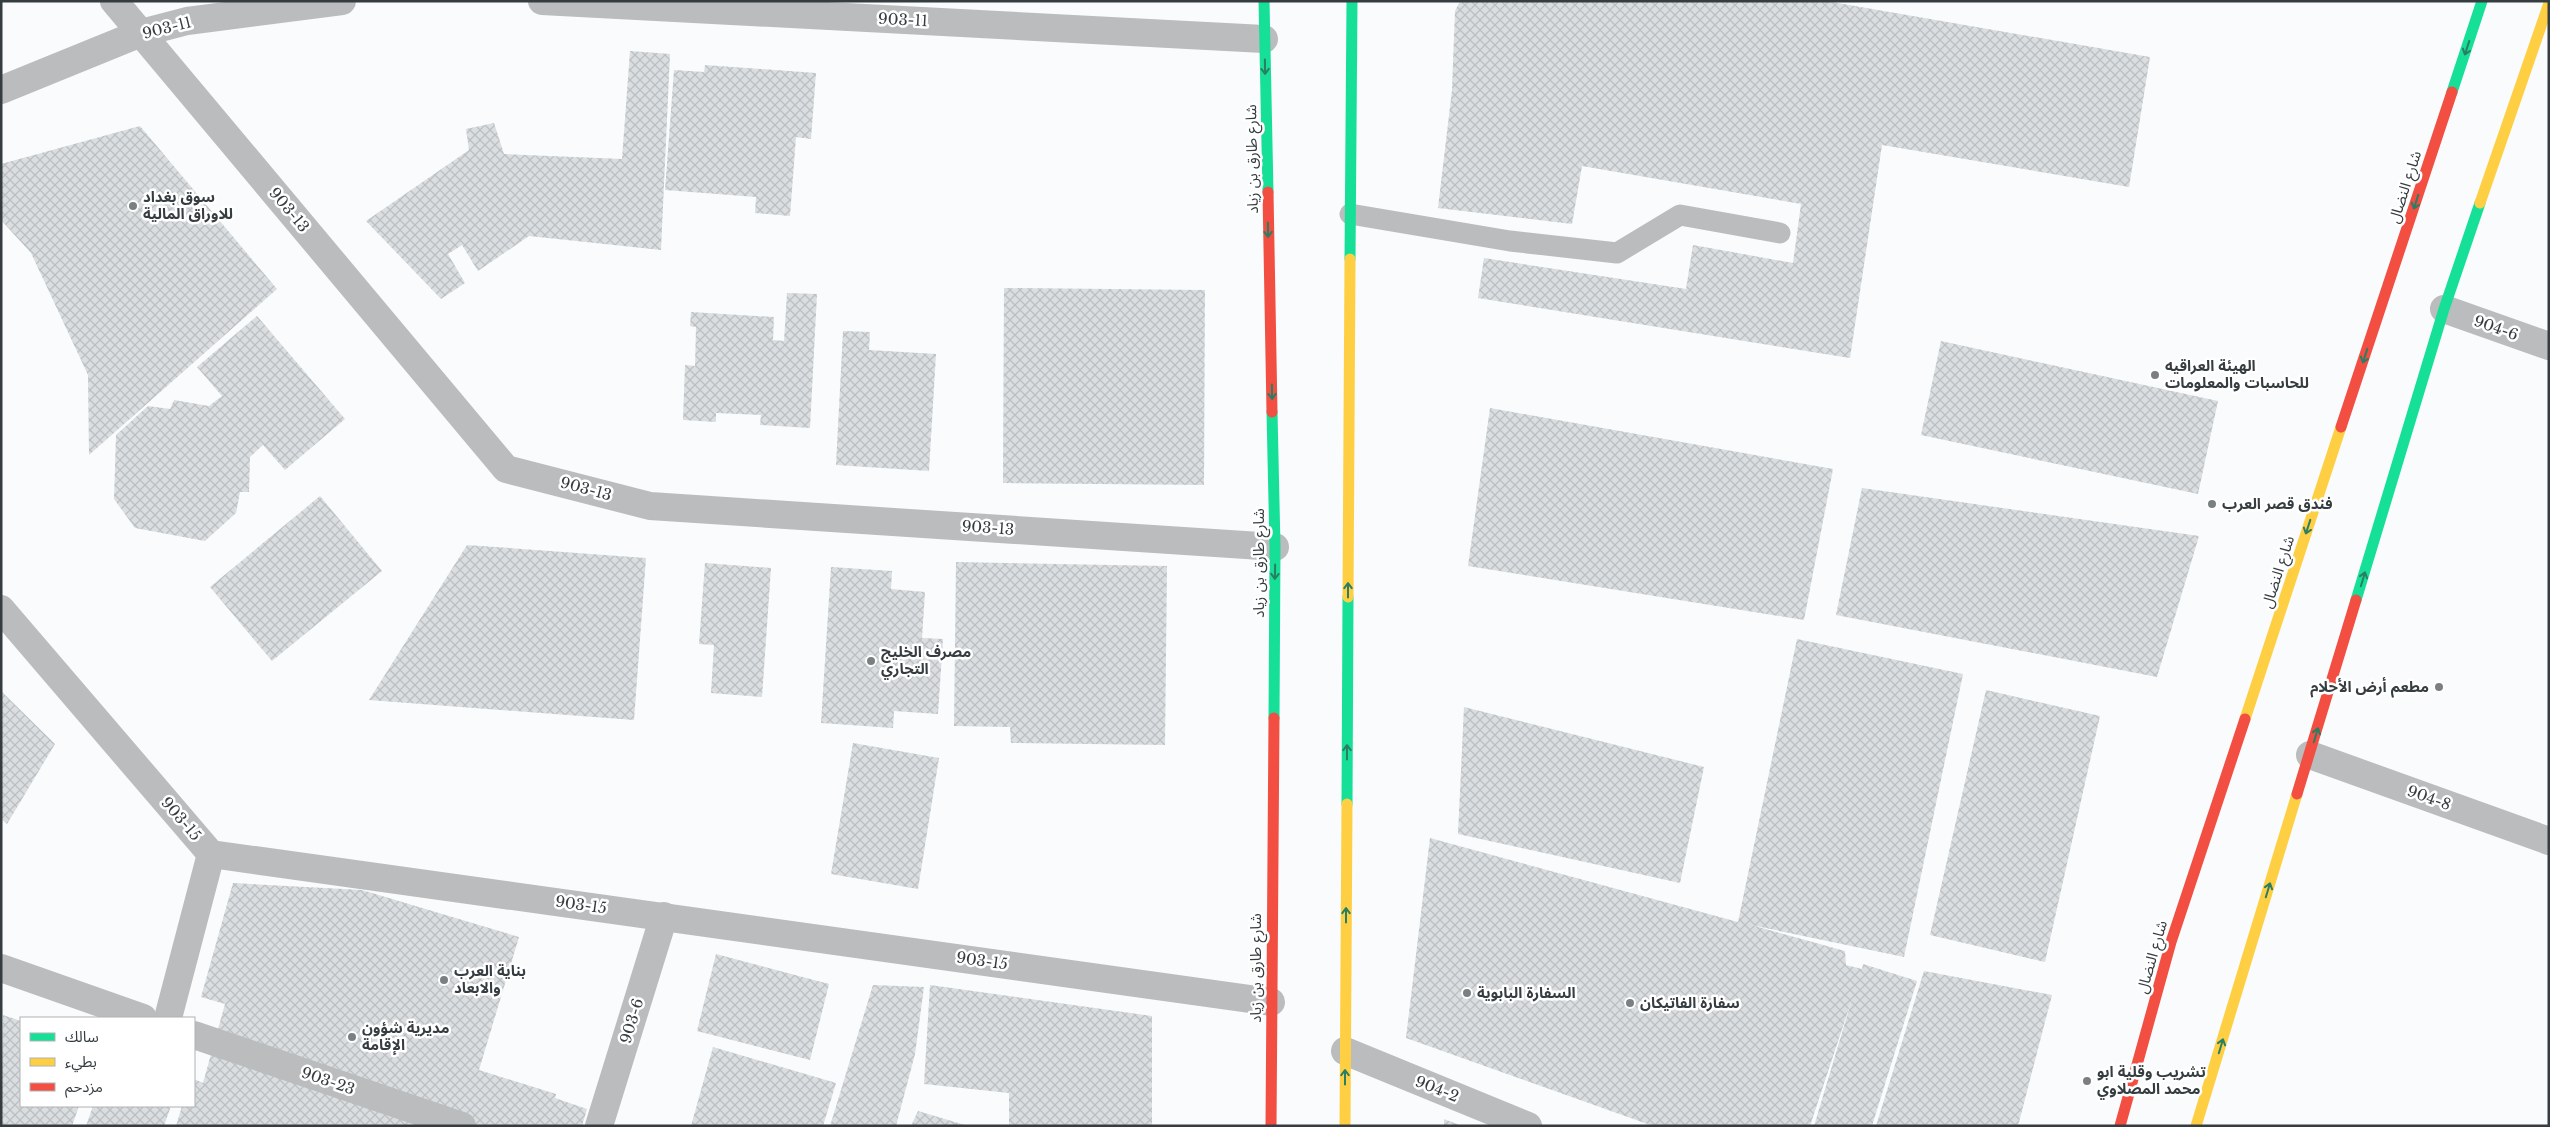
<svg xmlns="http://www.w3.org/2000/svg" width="2550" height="1127" viewBox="0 0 2550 1127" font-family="'Libre Baskerville','Noto Sans Arabic',serif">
<defs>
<pattern id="building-cross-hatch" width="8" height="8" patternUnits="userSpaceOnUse" patternTransform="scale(1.25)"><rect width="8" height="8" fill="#dadee0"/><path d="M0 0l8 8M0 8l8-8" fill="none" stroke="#bcbfc1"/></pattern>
</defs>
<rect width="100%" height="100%" fill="#f9fbfc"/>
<!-- building -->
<g fill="url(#building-cross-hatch)">
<path d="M1460 1H1826L2150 57 2129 187 1882 145 1850 358 1478 298 1484 258 1686 289 1693 245 1793 263 1801 204 1582 166 1572 224 1438 208 1452 90 1455 11Z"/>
<path d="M630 51 670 54 661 250 529 236 478 271 462 245 448 254 465 283 441 299 366 221 469 150 466 129 494 123 504 154 622 159Z"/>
<path d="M705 65 816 73 811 139 796 137 790 216 755 213 756 197 665 190 674 70 704 72Z"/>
<path d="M140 126 277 289 89 455 88 375 31 253 1 220V164Z"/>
<path d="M1004 288 1205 290 1204 485 1003 483Z"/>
<path d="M787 293 817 294 810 428 760 425 761 415 716 413V422L683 420 685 365 695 366 696 327 690 326 691 312 774 317 773 340 784 341Z"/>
<path d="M257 316 345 419 285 470 263 445 250 457 249 492H240L236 513 205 541 135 528 114 499 116 435 148 406 170 409 174 400 209 406 222 396 197 367Z"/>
<path d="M843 331 870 332 869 350 936 354 929 471 836 465Z"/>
<path d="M1941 341 2218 401 2198 494 1921 435Z"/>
<path d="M1490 408 1833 469 1804 620 1468 566Z"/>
<path d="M1862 488 2199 536 2157 677 1836 615Z"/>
<path d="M320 496 382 571 272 661 210 587Z"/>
<path d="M467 545 646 558 634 720 369 700Z"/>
<path d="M956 562 1167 566 1165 745 1011 743 1010 727 954 726Z"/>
<path d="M705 563 771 568 762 697 711 693 714 645 699 644Z"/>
<path d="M831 567 892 571 891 589 925 592 922 638 943 639 938 714 894 711 893 728 821 723Z"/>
<path d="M1797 639 1963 674 1904 957 1751 925 1845 951 1846 965 1862 969 1863 964 1917 981 1872 1126H1814L1853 996 1810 1126H1653L1406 1038 1430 838 1738 922Z"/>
<path d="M1986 690 2100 716 2045 962 1930 935Z"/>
<path d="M1 691 55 744 7 824 1 819Z"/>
<path d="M1464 707 1704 767 1680 883 1458 834Z"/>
<path d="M853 743 939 758 918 889 831 874Z"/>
<path d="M233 883 362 890 519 937 479 1070 556 1094 555 1098 587 1109 582 1126H176L182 1106H194V1079L203 1083 225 1004 201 997Z"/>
<path d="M716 954 829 984 810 1060 697 1031Z"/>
<path d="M1924 971 2052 995 2018 1126H1876Z"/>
<path d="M873 985 924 987 915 1054 896 1126H830Z"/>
<path d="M930 985 1152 1016V1126H1009V1093L924 1084Z"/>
<path d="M3 1015 21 1021V1106H79L72 1126H1Z"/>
<path d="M713 1047 836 1083 823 1126H691Z"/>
<path d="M93 1106H171L164 1126H86Z"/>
<path d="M918 1111 965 1125 964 1126H911Z"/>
<path d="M1444 1119 1462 1126H1444Z"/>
</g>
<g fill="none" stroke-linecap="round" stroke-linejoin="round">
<!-- lane -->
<path stroke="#babcbd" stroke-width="21" d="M1350 214 1510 241 1617 253 1680 215 1780 233"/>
<!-- street -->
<g stroke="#babcbd" stroke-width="28">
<path d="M114 1 506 469 650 506 1275 547"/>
<path d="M542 1 1264 39"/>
<path d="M1 90 141 33 187 21 342 1"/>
<path d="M2444 309 2549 346"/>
<path d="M1 609 211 854 1271 1002"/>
<path d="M2310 755 2549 841"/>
<path d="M1 968 143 1018"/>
<path d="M168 1018 211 854"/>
<path d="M194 1035 462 1126"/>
<path d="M1345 1051 1528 1126"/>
<path d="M599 1126 664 916"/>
</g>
<!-- fast -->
<g stroke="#16e098" stroke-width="11">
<path d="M1264 1 1268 192"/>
<path d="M2452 92 2482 1"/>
<path d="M1350 259 1352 1"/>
<path d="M1272 412 1275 547 1274 718"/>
<path d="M2356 600 2444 309 2480 203"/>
<path d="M1347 804 1348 597"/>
</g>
<!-- slow -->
<g stroke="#ffcf43" stroke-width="11">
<path d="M2480 203 2549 3"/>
<path d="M1348 597 1350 259"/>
<path d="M2245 719 2341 427"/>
<path d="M1345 1126 1347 804"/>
<path d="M2196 1126 2297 794"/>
</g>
<!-- jam -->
<g stroke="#f24e42" stroke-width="11">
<path d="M1268 192 1272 412"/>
<path d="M2341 427 2452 92"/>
<path d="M2297 794 2356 600"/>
<path d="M1271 1126 1274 718"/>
<path d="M2120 1126 2171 942 2245 719"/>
</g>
</g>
<!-- one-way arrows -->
<defs><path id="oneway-shaft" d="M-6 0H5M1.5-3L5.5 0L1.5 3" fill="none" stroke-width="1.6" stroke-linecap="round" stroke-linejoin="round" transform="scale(1.25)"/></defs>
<g stroke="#297e64">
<use href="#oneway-shaft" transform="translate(2467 48) rotate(108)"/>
<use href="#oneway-shaft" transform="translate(1265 67) rotate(89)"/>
<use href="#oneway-shaft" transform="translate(2416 202) rotate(108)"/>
<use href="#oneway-shaft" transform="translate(1268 230) rotate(89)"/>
<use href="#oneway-shaft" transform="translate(2365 356) rotate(108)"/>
<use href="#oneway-shaft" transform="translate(1272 392) rotate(89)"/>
<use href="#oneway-shaft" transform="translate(2308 527) rotate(108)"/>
<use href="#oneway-shaft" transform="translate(1275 572) rotate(91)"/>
<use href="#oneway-shaft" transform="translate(2363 579) rotate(-73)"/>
<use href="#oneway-shaft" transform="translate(1348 590) rotate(-90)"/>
<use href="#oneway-shaft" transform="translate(2316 735) rotate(-73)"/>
<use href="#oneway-shaft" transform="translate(1347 752) rotate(-90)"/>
<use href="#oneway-shaft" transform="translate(2268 890) rotate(-73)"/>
<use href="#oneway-shaft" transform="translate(1346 915) rotate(-90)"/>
<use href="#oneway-shaft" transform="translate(2221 1046) rotate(-73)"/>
<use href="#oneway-shaft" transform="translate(1345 1077) rotate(-90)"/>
</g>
<!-- markers -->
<g fill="#7a8082" stroke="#fff" stroke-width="2">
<circle cx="133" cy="206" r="5"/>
<circle cx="2155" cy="375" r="5"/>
<circle cx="2212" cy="504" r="5"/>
<circle cx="871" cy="661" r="5"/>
<circle cx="2439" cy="687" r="5"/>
<circle cx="444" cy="980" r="5"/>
<circle cx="1467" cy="993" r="5"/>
<circle cx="1630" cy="1003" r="5"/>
<circle cx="352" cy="1037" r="5"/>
<circle cx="2087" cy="1081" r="5"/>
</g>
<g text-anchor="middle" stroke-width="5" stroke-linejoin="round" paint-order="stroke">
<!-- street labels -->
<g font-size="15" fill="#363d41" stroke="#fff">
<text transform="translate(903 20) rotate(3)" y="5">903-11</text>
<text transform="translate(167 28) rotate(-14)" y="5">903-11</text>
<text transform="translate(1252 159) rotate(-91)" y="5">شارع طارق بن زياد</text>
<text transform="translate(2405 187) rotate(-72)" y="5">شارع النضال</text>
<text transform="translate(289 210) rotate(50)" y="5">903-13</text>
<text transform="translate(2496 328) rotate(20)" y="5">904-6</text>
<text transform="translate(586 489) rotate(15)" y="5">903-13</text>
<text transform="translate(988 528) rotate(4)" y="5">903-13</text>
<text transform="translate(1259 563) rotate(-90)" y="5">شارع طارق بن زياد</text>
<text transform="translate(2278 572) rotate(-72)" y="5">شارع النضال</text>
<text transform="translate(2429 798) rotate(20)" y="5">904-8</text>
<text transform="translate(181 819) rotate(49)" y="5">903-15</text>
<text transform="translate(581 905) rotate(8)" y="5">903-15</text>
<text transform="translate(2152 957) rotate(-74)" y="5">شارع النضال</text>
<text transform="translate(982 961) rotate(8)" y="5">903-15</text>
<text transform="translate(1256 968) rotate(-90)" y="5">شارع طارق بن زياد</text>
<text transform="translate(632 1021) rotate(-73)" y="5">903-6</text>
<text transform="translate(328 1081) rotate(19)" y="5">903-23</text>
<text transform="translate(1437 1089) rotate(22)" y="5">904-2</text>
</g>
<!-- poi labels -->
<g font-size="15" font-weight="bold" fill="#363d41" stroke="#fff" text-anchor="start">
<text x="143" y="202">سوق بغداد<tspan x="143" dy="17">للاوراق المالية</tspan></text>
<text x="2165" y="371">الهيئة العراقيه<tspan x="2165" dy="17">للحاسبات والمعلومات</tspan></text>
<text x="2222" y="509">فندق قصر العرب</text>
<text x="881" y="657">مصرف الخليج<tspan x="881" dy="17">التجاري</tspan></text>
<text x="2429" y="692" text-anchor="end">مطعم أرض الأحلام</text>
<text x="454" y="976">بناية العرب<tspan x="454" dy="17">والابعاد</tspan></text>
<text x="1477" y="998">السفارة البابوية</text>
<text x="1640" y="1008">سفارة الفاتيكان</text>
<text x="362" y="1033">مديرية شؤون<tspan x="362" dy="17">الإقامة</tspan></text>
<text x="2097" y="1077">تشريب وقلية ابو<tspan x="2097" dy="17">محمد المصلاوي</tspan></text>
</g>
</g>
<!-- border -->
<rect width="2550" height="1127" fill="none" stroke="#363d41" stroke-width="5"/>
<!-- legend -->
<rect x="20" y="1017" width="175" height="90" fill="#ffffff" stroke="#afb1b3"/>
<rect x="30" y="1033" width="25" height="8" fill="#16e098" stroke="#afb1b3"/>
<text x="65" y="1042" font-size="15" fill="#363d41">سالك</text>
<rect x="30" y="1058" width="25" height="8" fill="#ffcf43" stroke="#afb1b3"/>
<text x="65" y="1067" font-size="15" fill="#363d41">بطيء</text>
<rect x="30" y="1083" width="25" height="8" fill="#f24e42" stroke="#afb1b3"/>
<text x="65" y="1092" font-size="15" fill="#363d41">مزدحم</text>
</svg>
